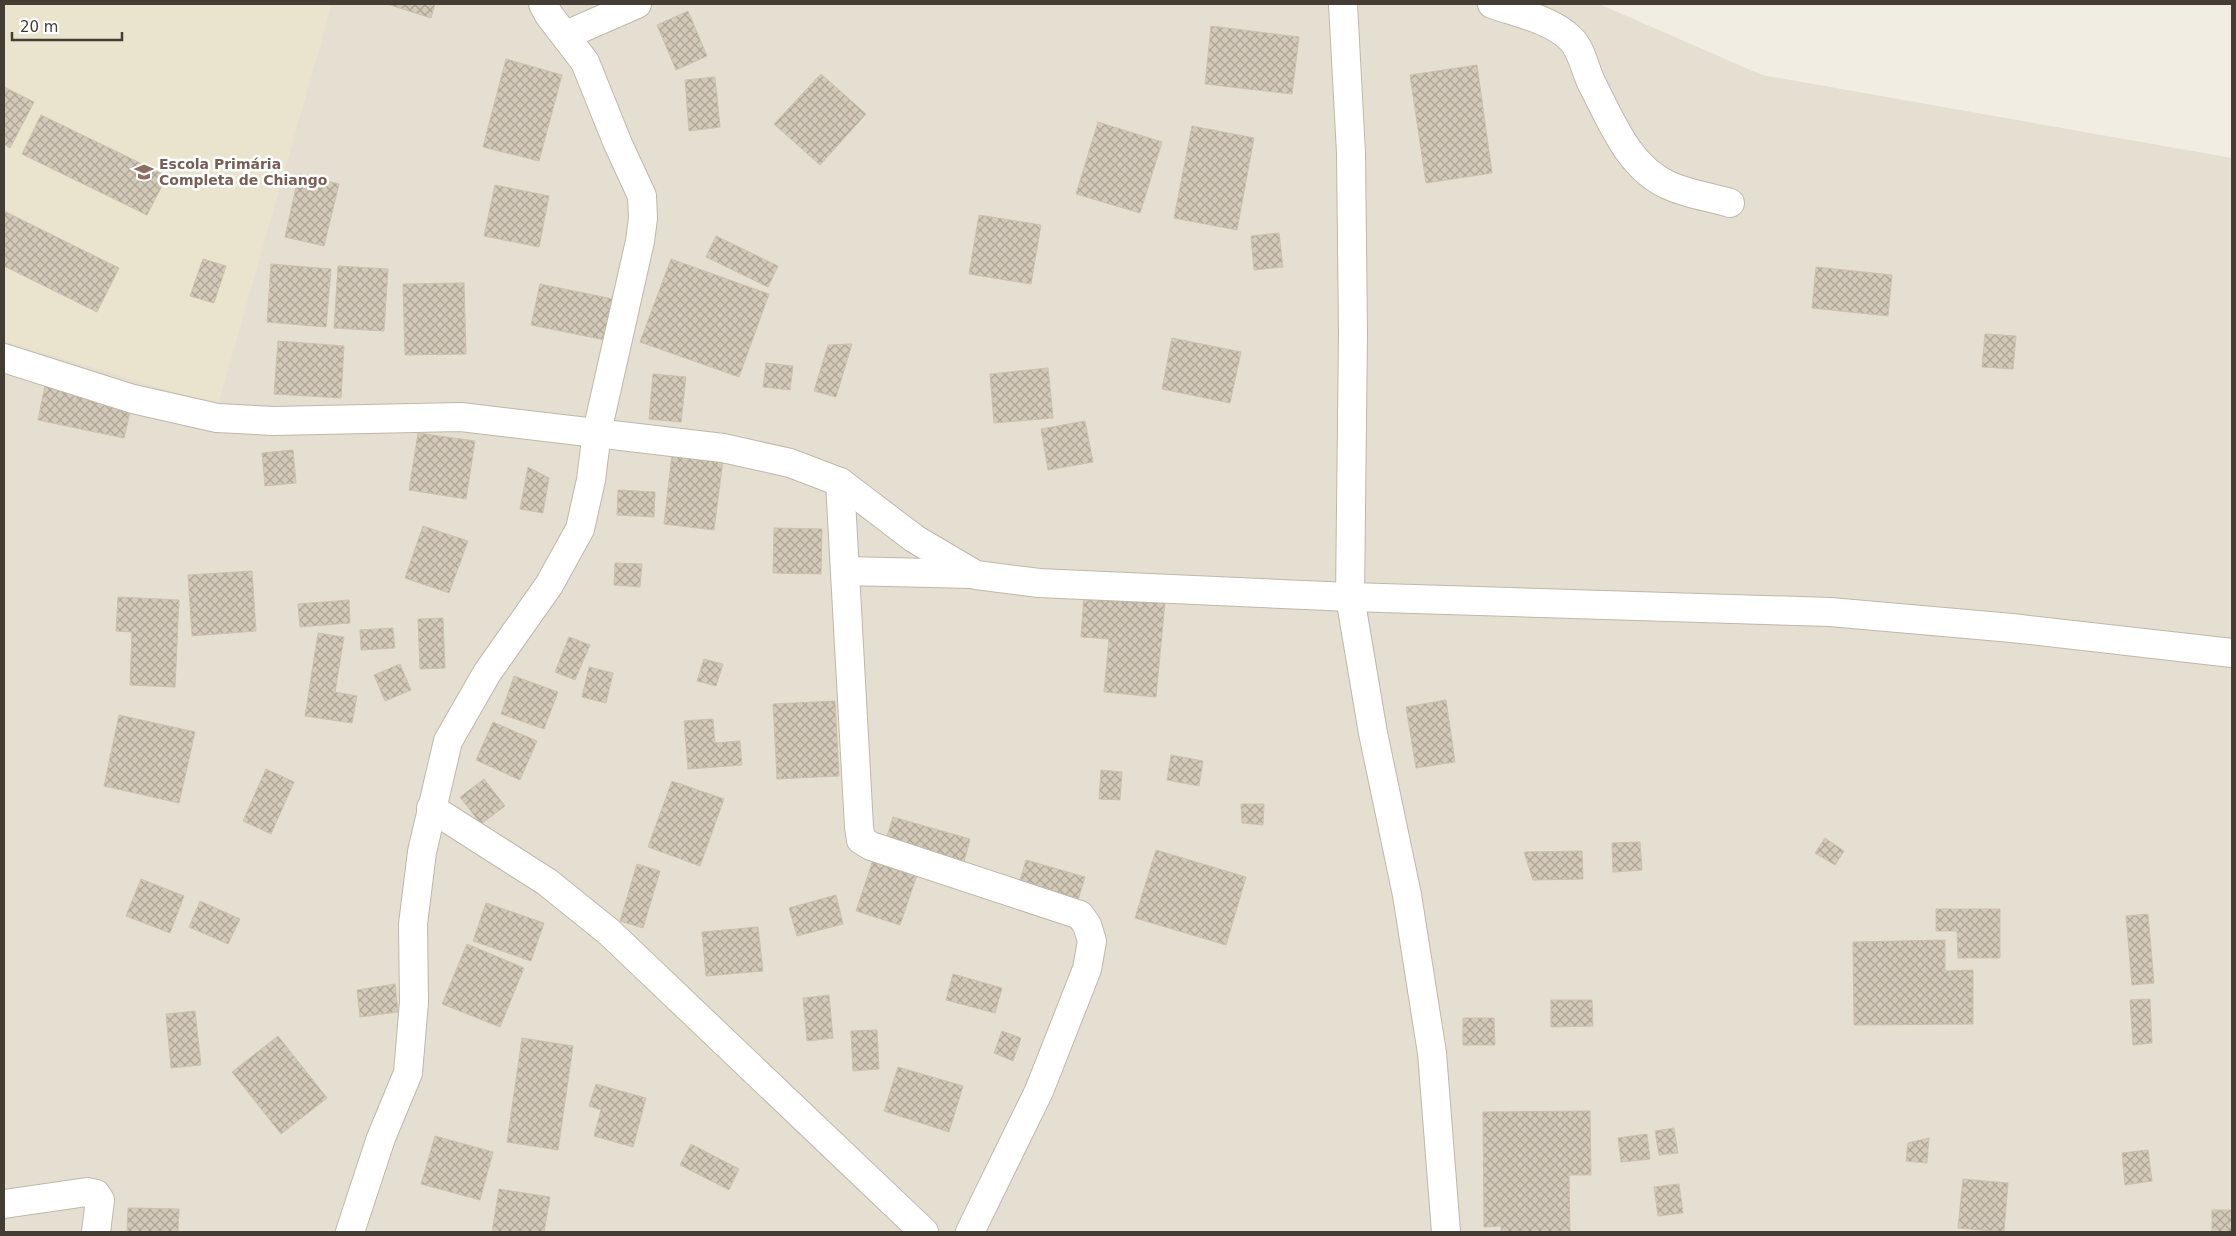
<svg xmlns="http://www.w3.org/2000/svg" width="2236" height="1236" viewBox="0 0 2236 1236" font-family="'DejaVu Sans',sans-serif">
<defs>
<pattern id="building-cross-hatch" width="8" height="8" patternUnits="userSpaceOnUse" patternTransform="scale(1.25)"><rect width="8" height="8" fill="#d3c9b9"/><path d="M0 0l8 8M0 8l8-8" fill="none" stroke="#ada497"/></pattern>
</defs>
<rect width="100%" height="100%" fill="#f1ede3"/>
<!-- residential -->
<path fill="#e5dfd1" d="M4 4H1599L1762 75 2232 158V1232H4Z"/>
<!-- education -->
<path fill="#eae3cd" d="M4 4H332L218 405 4 341Z"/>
<!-- building -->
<g fill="url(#building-cross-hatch)" stroke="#cdc1ac">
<path d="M387 4H435L431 18Z"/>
<path d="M688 11 707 56 676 70 657 25Z"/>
<path d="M1211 26 1299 37 1292 94 1205 84Z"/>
<path d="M506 59 562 75 539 161 483 147Z"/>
<path d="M1477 65 1492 173 1426 183 1410 75Z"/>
<path d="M821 74 866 114 820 165 774 124Z"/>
<path d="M715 77 720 127 689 131 685 80Z"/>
<path d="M4 87 34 102 10 148 4 144Z"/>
<path d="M41 115 167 176 147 215 22 154Z"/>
<path d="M1098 122 1162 142 1140 213 1076 194Z"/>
<path d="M1192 126 1254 138 1237 230 1174 218Z"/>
<path d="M299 174 339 184 324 246 285 237Z"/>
<path d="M495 185 549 196 539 247 484 236Z"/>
<path d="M4 211 119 268 97 312 4 266Z"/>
<path d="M979 215 1041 225 1031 284 969 274Z"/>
<path d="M1279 233 1283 267 1254 270 1251 236Z"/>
<path d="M716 236 778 266 768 287 706 257Z"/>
<path d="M203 259 226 266 214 303 190 296Z"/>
<path d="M671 259 769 294 739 377 640 342Z"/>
<path d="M271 264 331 269 326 327 267 322Z"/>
<path d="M338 266 388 269 384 331 334 328Z"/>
<path d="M1816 267 1892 275 1888 316 1812 308Z"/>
<path d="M464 283 466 354 405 355 403 284Z"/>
<path d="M540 284 613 299 605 340 531 325Z"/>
<path d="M1985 334 2016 336 2013 369 1982 367Z"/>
<path d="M1172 338 1241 352 1230 403 1162 389Z"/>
<path d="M278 341 344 346 341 398 274 394Z"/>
<path d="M852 344 836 397 814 391 828 345Z"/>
<path d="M766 363 793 366 790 390 763 387Z"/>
<path d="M1048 368 1053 418 994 423 990 374Z"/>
<path d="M653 374 686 377 681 422 649 419Z"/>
<path d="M46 381 133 399 124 438 38 420Z"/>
<path d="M1085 421 1093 462 1048 470 1041 429Z"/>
<path d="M418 433 475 441 466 499 409 490Z"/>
<path d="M293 450 296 483 265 486 262 453Z"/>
<path d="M672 454 723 460 714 530 664 524Z"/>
<path d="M528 467 549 478 543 513 520 509Z"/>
<path d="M618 490 655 492 654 517 617 515Z"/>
<path d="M423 526 468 541 449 593 405 578Z"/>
<path d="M774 528 822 529 821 574 773 573Z"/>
<path d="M615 563 642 564 640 587 614 585Z"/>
<path d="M252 571 256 631 192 636 188 575Z"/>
<path d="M1084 595 1165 602 1156 697 1104 692 1109 639 1081 637Z"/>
<path d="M118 597 179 600 175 687 130 685 132 632 116 631Z"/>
<path d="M349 600 350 623 300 627 298 604Z"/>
<path d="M443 618 445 668 420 669 418 619Z"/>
<path d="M393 628 395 648 361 650 360 630Z"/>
<path d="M318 633 344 637 335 692 357 696 352 723 305 716Z"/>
<path d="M569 637 590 645 575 680 555 672Z"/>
<path d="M704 659 723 664 716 686 697 681Z"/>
<path d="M400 664 411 690 385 701 374 675Z"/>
<path d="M589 667 613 673 606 703 582 697Z"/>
<path d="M514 676 558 692 544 729 501 714Z"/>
<path d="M1446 700 1455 762 1416 768 1406 707Z"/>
<path d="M835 701 839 776 777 779 773 704Z"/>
<path d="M119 715 195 732 179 803 104 786Z"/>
<path d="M713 719 715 743 740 741 742 765 688 769 684 721Z"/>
<path d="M493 722 537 741 520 780 476 760Z"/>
<path d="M1171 755 1203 761 1199 786 1167 780Z"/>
<path d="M266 769 294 782 271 834 243 821Z"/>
<path d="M1101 770 1122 772 1120 800 1099 799Z"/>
<path d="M484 779 505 806 481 824 460 797Z"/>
<path d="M672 781 724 799 700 866 648 847Z"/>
<path d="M1241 804H1264L1263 825 1242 823Z"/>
<path d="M893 817 970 839 964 862 886 840Z"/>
<path d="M1825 838 1844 851 1835 865 1815 853Z"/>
<path d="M1640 842 1642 870 1613 872 1612 843Z"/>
<path d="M1156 850 1246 877 1226 945 1135 918Z"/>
<path d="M1582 851 1583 879 1533 880 1524 852Z"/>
<path d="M874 857 918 872 900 925 856 911Z"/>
<path d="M1026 860 1085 877 1078 900 1019 884Z"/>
<path d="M637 864 660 871 643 928 620 921Z"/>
<path d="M141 879 184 896 170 933 126 916Z"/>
<path d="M836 895 843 924 797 936 789 908Z"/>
<path d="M200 901 240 919 228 944 189 927Z"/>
<path d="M486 903 544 923 531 961 473 941Z"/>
<path d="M1936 909H2000V958H1958L1957 931H1936Z"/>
<path d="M2148 914 2154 983 2132 985 2126 916Z"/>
<path d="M758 927 763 971 706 976 702 932Z"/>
<path d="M1945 940V971L1973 970V1024L1854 1025 1853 942Z"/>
<path d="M467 944 524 968 500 1027 442 1004Z"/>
<path d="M953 974 1002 988 995 1013 946 1000Z"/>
<path d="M395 984 398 1012 360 1017 357 990Z"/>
<path d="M829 995 833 1038 807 1041 803 998Z"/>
<path d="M2150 999 2152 1043 2133 1045 2130 1000Z"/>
<path d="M1551 1000H1592L1593 1026 1551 1027Z"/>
<path d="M195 1011 201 1065 171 1068 166 1014Z"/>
<path d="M1463 1018H1494L1495 1045H1463Z"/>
<path d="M877 1030 879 1069 853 1071 851 1031Z"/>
<path d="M1002 1031 1021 1038 1013 1061 994 1053Z"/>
<path d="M278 1036 327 1098 281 1134 232 1072Z"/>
<path d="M522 1038 573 1046 558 1150 507 1142Z"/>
<path d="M898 1067 963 1086 949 1132 884 1111Z"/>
<path d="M596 1084 646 1098 633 1147 594 1136 601 1110 589 1106Z"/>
<path d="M1590 1111 1591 1175H1569L1570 1232H1501V1226L1484 1227 1483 1112Z"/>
<path d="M1674 1128 1678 1153 1659 1155 1655 1131Z"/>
<path d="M1647 1134 1650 1159 1621 1162 1618 1138Z"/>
<path d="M435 1136 493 1152 480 1200 421 1184Z"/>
<path d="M1929 1138 1927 1163 1906 1161 1908 1143Z"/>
<path d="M691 1144 739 1169 729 1190 680 1165Z"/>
<path d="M2148 1150 2152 1181 2125 1185 2122 1153Z"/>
<path d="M1963 1179 2008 1183 2004 1232 1958 1228Z"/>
<path d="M1679 1184 1683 1213 1658 1216 1654 1187Z"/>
<path d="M499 1189 550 1197 544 1232H492Z"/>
<path d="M128 1208 179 1209 178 1232H127Z"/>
<rect x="2212" y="1210" width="20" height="22"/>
</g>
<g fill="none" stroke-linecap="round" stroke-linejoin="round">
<!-- minor casing -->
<g stroke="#bfb8a9" stroke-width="30">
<g id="minor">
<path d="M1343 4 1351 153 1353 333 1350 597 1373 733 1407 895 1432 1053 1446 1232"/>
<path d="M1492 4C1517 13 1551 19 1571 39 1582 50 1585 70 1592 84 1611 120 1628 167 1668 185 1687 194 1710 197 1730 203"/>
<path d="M566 35 637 4"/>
<path d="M4 358 133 399 217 418 273 421 461 417 723 448 790 463 840 482 915 539 976 575 1039 583 1350 597 1830 612 2012 628 2232 653"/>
<path d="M840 482 859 827 861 840 871 846 1080 915 1087 925 1092 941 1087 969 1039 1091 970 1232"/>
<path d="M845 571 972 574"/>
<path d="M431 808 547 882 609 932 924 1232"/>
<path d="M4 1204 87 1192 96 1194 100 1200 96 1232"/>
<path d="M350 1232 381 1138 408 1073 414 1002 413 924 422 852 448 741 487 673 549 585 580 529 591 480 597 432 640 241 643 218 642 196 618 144 585 62 549 15 543 4"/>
</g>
</g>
<!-- minor -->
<use href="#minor" stroke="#fff" stroke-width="28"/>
</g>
<!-- icons -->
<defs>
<g id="school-bare" transform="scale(1.5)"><path d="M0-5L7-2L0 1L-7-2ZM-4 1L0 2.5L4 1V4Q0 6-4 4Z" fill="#8d6e63" stroke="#fff" stroke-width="2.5" paint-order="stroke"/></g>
</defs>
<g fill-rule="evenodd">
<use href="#school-bare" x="144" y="172"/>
</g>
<g text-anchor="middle" stroke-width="5" stroke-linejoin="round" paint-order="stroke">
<!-- education labels -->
<g font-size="14" font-weight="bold" fill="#785e54" stroke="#fff" text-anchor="start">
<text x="159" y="169">Escola Primária<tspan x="159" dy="16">Completa de Chiango</tspan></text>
</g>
</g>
<!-- border -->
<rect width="2236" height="1236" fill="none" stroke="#433d33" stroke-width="10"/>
<!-- scale -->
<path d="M12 32v8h110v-8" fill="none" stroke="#433d33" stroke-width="2.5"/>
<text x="20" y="32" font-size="15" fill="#433d33" stroke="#ffffff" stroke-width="4" paint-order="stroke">20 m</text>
</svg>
